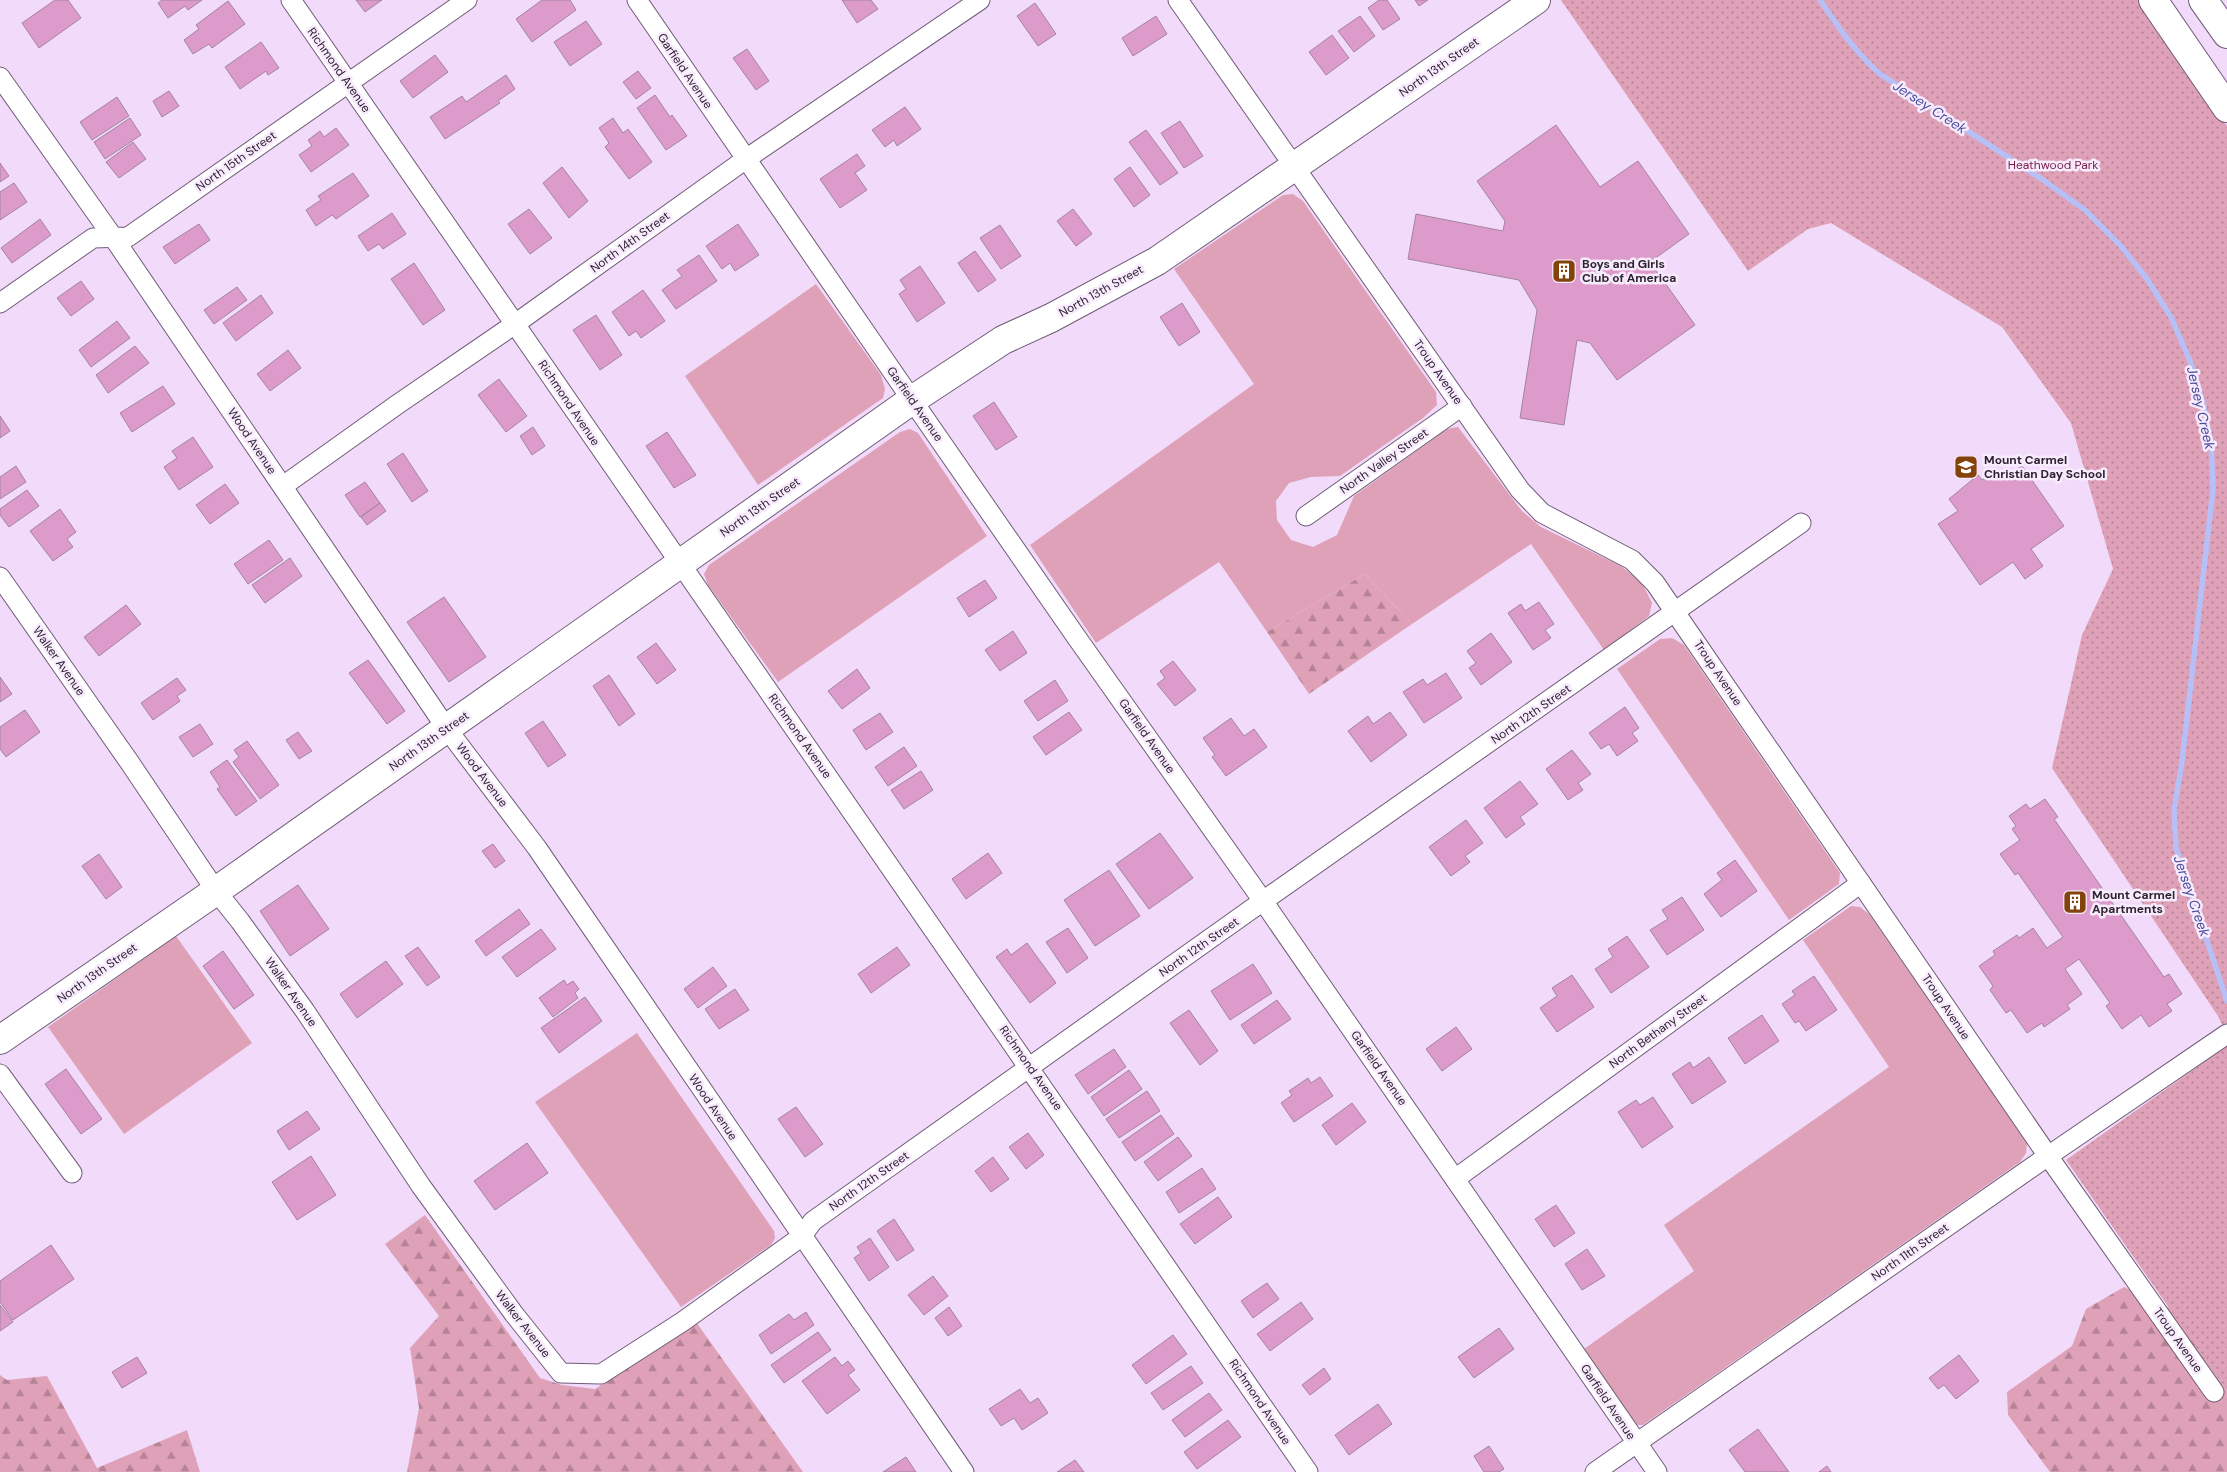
<svg xmlns="http://www.w3.org/2000/svg" width="2227" height="1472" viewBox="0 0 2227 1472" font-family="'DM Sans',sans-serif">
<defs>
<pattern id="forest-firs" width="22" height="20" patternUnits="userSpaceOnUse" patternTransform="scale(1.25)"><rect width="22" height="20" fill="#dfa1b7"/><path d="M5 1l3.5 6h-7zM16 11l3.5 6h-7z" fill="#b58395"/></pattern>
<pattern id="park-dots" width="8" height="8" patternUnits="userSpaceOnUse" patternTransform="scale(1.25)"><rect width="8" height="8" fill="#dfa1b7"/><path d="M2 2h.1M6 6h.1" fill="none" stroke="#b58395" stroke-width="1.8" stroke-linecap="round"/></pattern>
</defs>
<rect width="100%" height="100%" fill="#f1dafa"/>
<!-- grass -->
<g fill="#dfa1b7">
<path d="M1293 194 1303 201 1436 392 1437 405 1423 418 1340 476 1311 477 1289 483 1276 501 1277 520 1291 540 1313 547 1337 535 1354 496 1447 429 1458 427 1522 511 1541 527 1621 566 1642 583 1652 603 1649 616 1604 650 1531 544 1412 624 1365 574 1267 632 1219 562 1096 643 1030 545 1254 384 1174 269 1283 195Z"/>
<path d="M816 284 881 375 885 389 883 398 758 485 685 376Z"/>
<path d="M910 429 918 433 987 536 778 682 708 585 704 574 709 565 900 432Z"/>
<path d="M1672 638 1684 645 1840 873 1839 884 1789 920 1617 669 1660 639Z"/>
<path d="M1851 906 1860 907 1869 914 2027 1143 2026 1153 2020 1162 1643 1425H1635L1584 1349 1694 1271 1664 1225 1889 1067 1803 940Z"/>
<path d="M176 936 252 1043 124 1134 48 1027Z"/>
<path d="M637 1033 774 1231 775 1238 771 1245 681 1307 535 1102Z"/>
</g>
<!-- forest -->
<g fill="url(#forest-firs)">
<path d="M1365 574 1412 624 1309 694 1267 632Z"/>
<path d="M425 1215 540 1378 562 1385 595 1389 696 1322 803 1472H407L419 1408 410 1348 439 1316 385 1244Z"/>
<path d="M2124 1287 2170 1308 2227 1391V1472H2050L2008 1415 2007 1392 2072 1346 2086 1309Z"/>
<path d="M0 1375 7 1380 47 1376 97 1468 187 1430 200 1472H0Z"/>
</g>
<!-- park -->
<g fill="url(#park-dots)">
<path d="M1561 0H2139L2227 126V1035L2218 1016 2052 768 2082 635 2113 569 2071 423 2002 327 1831 223 1808 229 1748 271Z"/>
<path d="M2227 1046V1391L2066 1160Z"/>
</g>
<g fill="none" stroke-linecap="round" stroke-linejoin="round">
<!-- stream -->
<path stroke="#b6c0f7" stroke-width="5.5" d="M1820 0C1838 27 1856 53 1880 74L2043 180 2085 210 2120 245 2147 279 2171 317 2190 361 2203 403 2211 443 2213 489 2182 762 2174 810 2176 848 2227 1001"/>
</g>
<!-- building -->
<g fill="#dc9bcb" stroke="#a4859c">
<path d="M55 0H68L81 18 39 48 22 23Z"/>
<path d="M162 0H202L188 10 185 6 168 18 158 3Z"/>
<path d="M356 0H382L365 12Z"/>
<path d="M542 0H570L576 10 532 42 516 19Z"/>
<path d="M842 0H871L878 9 857 23Z"/>
<path d="M1379 0H1387L1400 19 1383 30 1368 8Z"/>
<path d="M1415 0H1428L1419 6Z"/>
<path d="M228 1 245 24 212 48 209 44 193 54 184 40 199 29 196 25Z"/>
<path d="M1035 3 1056 34 1038 46 1017 16Z"/>
<path d="M1156 16 1167 34 1133 56 1122 38Z"/>
<path d="M1360 16 1375 36 1354 52 1338 31Z"/>
<path d="M586 21 602 44 570 66 554 42Z"/>
<path d="M1332 35 1349 58 1326 75 1309 52Z"/>
<path d="M261 42 279 68 268 75 266 71 240 89 225 67Z"/>
<path d="M747 49 769 81 756 90 733 58Z"/>
<path d="M435 55 448 72 413 98 400 81Z"/>
<path d="M638 71 651 88 636 99 623 82Z"/>
<path d="M506 75 515 89 498 101 500 103 445 139 430 117 462 96 466 102Z"/>
<path d="M169 91 179 106 162 117 153 101Z"/>
<path d="M655 95 670 117 672 115 687 136 666 150 637 108Z"/>
<path d="M117 97 129 116 92 140 80 122Z"/>
<path d="M905 107 921 129 897 146 894 140 885 147 872 130Z"/>
<path d="M130 118 141 135 105 159 94 142Z"/>
<path d="M613 118 623 133 628 129 652 162 629 179 605 147 609 143 599 128Z"/>
<path d="M1180 121 1203 156 1184 168 1161 133Z"/>
<path d="M1556 125 1600 187 1638 161 1689 234 1650 262 1695 325 1617 380 1590 343 1577 340 1564 425 1520 418 1537 310 1519 280 1408 259 1416 214 1503 231 1505 221 1477 181Z"/>
<path d="M336 128 349 145 311 172 299 155 312 146 308 140 320 131 324 137Z"/>
<path d="M1146 130 1178 173 1160 185 1129 142Z"/>
<path d="M133 142 146 159 119 178 106 162Z"/>
<path d="M857 154 865 166 855 173 867 190 840 208 820 179Z"/>
<path d="M0 163 9 176 0 182Z"/>
<path d="M562 167 588 201 569 218 543 183Z"/>
<path d="M1130 167 1150 195 1134 207 1114 179Z"/>
<path d="M353 173 369 196 336 219 332 215 316 226 306 210 321 200 318 196Z"/>
<path d="M14 183 27 202 0 220V192Z"/>
<path d="M529 209 552 238 530 254 508 224Z"/>
<path d="M1073 209 1092 234 1076 246 1057 221Z"/>
<path d="M392 213 406 234 383 249 379 244 368 251 358 236Z"/>
<path d="M40 219 51 235 12 263 1 248Z"/>
<path d="M199 224 210 240 175 264 163 247Z"/>
<path d="M738 224 759 255 735 271 730 263 722 269 706 246Z"/>
<path d="M1000 225 1021 256 1001 269 980 238Z"/>
<path d="M975 251 996 280 978 292 958 263Z"/>
<path d="M699 255 717 281 676 309 662 290 682 276 677 270Z"/>
<path d="M414 263 445 310 423 325 391 279Z"/>
<path d="M920 266 945 303 917 322 899 294 906 289 900 280Z"/>
<path d="M81 281 94 299 71 316 57 298Z"/>
<path d="M237 287 247 300 214 324 204 310Z"/>
<path d="M643 290 665 321 641 338 636 331 629 336 612 312Z"/>
<path d="M261 295 273 313 236 341 223 323Z"/>
<path d="M1182 303 1200 332 1179 346 1160 317Z"/>
<path d="M596 315 622 355 600 370 573 330Z"/>
<path d="M117 321 130 338 91 367 79 350Z"/>
<path d="M135 346 149 363 108 393 96 375Z"/>
<path d="M288 350 301 368 270 391 257 374Z"/>
<path d="M499 379 527 416 506 432 478 395Z"/>
<path d="M163 386 175 404 132 432 120 413Z"/>
<path d="M994 402 1017 437 996 450 973 416Z"/>
<path d="M0 416 10 431 0 438Z"/>
<path d="M533 427 545 446 532 455 520 436Z"/>
<path d="M667 432 696 475 674 488 646 446Z"/>
<path d="M193 437 213 467 179 490 164 467 177 458 172 451Z"/>
<path d="M403 453 428 491 412 502 387 464Z"/>
<path d="M16 466 26 482 0 499V477Z"/>
<path d="M2022 466 2064 526 2031 549 2043 566 2025 579 2013 562 1980 585 1938 524 1958 511 1949 499 1978 475 1982 480 1996 470 2002 479Z"/>
<path d="M365 482 380 503 360 517 345 495Z"/>
<path d="M225 484 239 503 210 524 196 505Z"/>
<path d="M27 490 39 506 9 527 0 515V509Z"/>
<path d="M380 503 386 511 367 525 361 517Z"/>
<path d="M60 509 76 532 67 539 73 547 53 561 30 531Z"/>
<path d="M269 540 283 560 248 584 234 564Z"/>
<path d="M290 558 302 576 265 603 252 585Z"/>
<path d="M985 580 997 598 969 617 957 598Z"/>
<path d="M444 597 486 657 449 682 407 622Z"/>
<path d="M1539 602 1554 624 1545 630 1551 638 1533 650 1508 613 1521 604 1525 611Z"/>
<path d="M126 605 141 624 99 656 84 637Z"/>
<path d="M1013 631 1027 653 1000 671 985 650Z"/>
<path d="M1491 633 1512 662 1481 685 1469 668 1476 663 1467 651Z"/>
<path d="M656 643 676 670 657 684 637 657Z"/>
<path d="M368 660 405 711 387 724 349 673Z"/>
<path d="M1173 661 1196 690 1175 706 1157 684 1165 678 1160 671Z"/>
<path d="M857 669 870 688 842 709 828 691Z"/>
<path d="M1446 673 1462 698 1424 723 1403 692 1423 679 1427 685Z"/>
<path d="M609 675 635 714 619 726 593 686Z"/>
<path d="M0 677 12 694 0 702Z"/>
<path d="M177 678 186 690 177 696 180 701 153 720 141 703Z"/>
<path d="M1055 680 1068 701 1038 721 1024 701Z"/>
<path d="M1625 707 1639 728 1632 733 1638 741 1617 756 1609 744 1601 749 1589 733Z"/>
<path d="M25 710 40 732 6 757 0 749V727Z"/>
<path d="M1069 712 1082 730 1046 755 1033 737Z"/>
<path d="M1390 712 1407 735 1371 762 1348 731 1368 716 1373 724Z"/>
<path d="M880 713 893 732 866 750 853 730Z"/>
<path d="M1231 718 1244 736 1254 729 1267 747 1226 776 1212 757 1215 755 1203 738Z"/>
<path d="M543 721 566 755 548 767 525 733Z"/>
<path d="M200 724 213 744 193 757 179 737Z"/>
<path d="M298 732 312 751 299 759 286 740Z"/>
<path d="M247 741 279 785 260 799 233 762 239 757 234 750Z"/>
<path d="M904 747 917 766 888 786 875 767Z"/>
<path d="M1572 750 1591 774 1578 783 1583 790 1568 800 1546 769Z"/>
<path d="M227 760 257 801 236 816 217 789 220 787 210 772Z"/>
<path d="M921 771 933 790 904 809 891 790Z"/>
<path d="M1520 781 1538 804 1520 817 1525 824 1506 838 1484 808Z"/>
<path d="M2045 799 2058 817 2054 819 2164 977 2169 974 2182 994 2167 1004 2172 1011 2149 1027 2141 1015 2122 1029 2106 1006 2110 1003 2079 959 2065 969 2082 994 2067 1005 2070 1009 2044 1027 2042 1023 2027 1033 2011 1010 2006 1013 1990 990 1993 986 1979 966 1995 955 1993 951 2017 935 2019 938 2033 928 2047 948 2063 937 2018 873 2015 875 2000 854 2020 840 2012 829 2016 826 2009 816 2026 804 2030 809Z"/>
<path d="M1466 820 1483 843 1465 856 1470 862 1451 876 1429 847Z"/>
<path d="M1160 833 1193 878 1149 909 1116 864Z"/>
<path d="M493 844 505 861 495 868 482 851Z"/>
<path d="M988 853 1002 873 966 899 952 879Z"/>
<path d="M99 854 122 887 106 899 82 866Z"/>
<path d="M1735 860 1757 891 1721 917 1704 894 1722 880 1717 873Z"/>
<path d="M1109 870 1140 916 1095 946 1064 900Z"/>
<path d="M298 885 329 929 290 956 260 911Z"/>
<path d="M1682 897 1704 930 1667 955 1650 930 1668 919 1662 910Z"/>
<path d="M519 909 530 924 486 956 475 941Z"/>
<path d="M1068 928 1088 958 1067 973 1046 942Z"/>
<path d="M541 929 556 949 517 977 502 957Z"/>
<path d="M1627 936 1649 967 1611 993 1595 969 1613 957 1608 949Z"/>
<path d="M1027 943 1056 983 1030 1003 996 957 1007 949 1011 955Z"/>
<path d="M418 947 440 977 427 986 405 956Z"/>
<path d="M897 947 910 965 871 993 858 974Z"/>
<path d="M223 951 254 995 234 1009 203 966Z"/>
<path d="M386 961 403 984 357 1018 340 994Z"/>
<path d="M1253 964 1272 993 1230 1020 1211 991Z"/>
<path d="M713 967 727 986 698 1008 684 989Z"/>
<path d="M1572 975 1594 1007 1557 1032 1540 1008 1557 996 1552 988Z"/>
<path d="M1814 976 1837 1010 1806 1031 1799 1021 1795 1023 1782 1004 1795 995 1792 991Z"/>
<path d="M564 980 567 985 573 981 579 989 575 993 578 998 553 1017 539 998Z"/>
<path d="M735 989 749 1010 719 1029 705 1009Z"/>
<path d="M585 997 602 1021 559 1053 541 1028Z"/>
<path d="M1277 1000 1291 1019 1254 1044 1241 1025Z"/>
<path d="M1189 1010 1218 1051 1200 1065 1170 1023Z"/>
<path d="M1762 1015 1779 1041 1745 1064 1728 1038Z"/>
<path d="M1456 1027 1472 1049 1442 1071 1426 1049Z"/>
<path d="M1114 1049 1126 1067 1088 1094 1075 1075Z"/>
<path d="M1709 1057 1726 1082 1692 1104 1672 1074 1690 1062 1693 1068Z"/>
<path d="M66 1069 102 1119 81 1134 45 1084Z"/>
<path d="M1129 1070 1142 1089 1104 1116 1091 1097Z"/>
<path d="M1320 1077 1333 1096 1294 1122 1281 1103 1292 1095 1289 1091 1308 1078 1311 1083Z"/>
<path d="M1147 1091 1160 1111 1119 1138 1106 1119Z"/>
<path d="M1653 1097 1673 1127 1642 1148 1618 1112 1636 1100 1640 1105Z"/>
<path d="M1352 1103 1366 1122 1336 1145 1322 1125Z"/>
<path d="M796 1107 823 1144 805 1157 778 1119Z"/>
<path d="M307 1111 320 1129 289 1150 277 1131Z"/>
<path d="M1161 1115 1174 1134 1135 1161 1122 1142Z"/>
<path d="M1028 1133 1044 1155 1026 1169 1009 1147Z"/>
<path d="M1178 1137 1192 1156 1158 1181 1144 1162Z"/>
<path d="M527 1143 548 1173 495 1210 474 1181Z"/>
<path d="M311 1156 336 1195 297 1220 272 1182Z"/>
<path d="M993 1157 1009 1179 991 1192 975 1171Z"/>
<path d="M1202 1168 1216 1189 1179 1213 1166 1192Z"/>
<path d="M1218 1197 1232 1217 1195 1244 1180 1224Z"/>
<path d="M1556 1205 1575 1233 1554 1247 1535 1219Z"/>
<path d="M894 1219 914 1250 897 1261 877 1231Z"/>
<path d="M870 1238 889 1267 869 1281 854 1258 861 1253 857 1247Z"/>
<path d="M51 1245 74 1279 13 1320 0 1302V1281Z"/>
<path d="M1587 1249 1605 1276 1582 1290 1565 1264Z"/>
<path d="M933 1276 948 1296 924 1315 908 1295Z"/>
<path d="M1267 1283 1279 1299 1253 1318 1241 1301Z"/>
<path d="M1301 1302 1313 1319 1270 1351 1257 1334Z"/>
<path d="M0 1305 13 1322 0 1331Z"/>
<path d="M949 1307 962 1326 948 1336 935 1318Z"/>
<path d="M806 1312 814 1325 771 1354 759 1335 789 1314 794 1320Z"/>
<path d="M1499 1328 1514 1349 1474 1378 1458 1357Z"/>
<path d="M818 1332 831 1350 784 1383 771 1365Z"/>
<path d="M1173 1335 1187 1354 1146 1384 1132 1365Z"/>
<path d="M1959 1355 1979 1381 1956 1399 1944 1385 1938 1389 1929 1378Z"/>
<path d="M137 1357 147 1373 122 1388 112 1372Z"/>
<path d="M835 1357 842 1366 848 1361 855 1370 848 1375 860 1390 827 1414 802 1381Z"/>
<path d="M1191 1366 1203 1383 1163 1410 1151 1393Z"/>
<path d="M1324 1368 1331 1379 1310 1395 1302 1385Z"/>
<path d="M1020 1389 1030 1403 1038 1398 1048 1413 1022 1430 1014 1418 1001 1426 989 1409Z"/>
<path d="M1209 1393 1222 1410 1185 1437 1172 1420Z"/>
<path d="M1378 1404 1392 1424 1349 1455 1335 1435Z"/>
<path d="M1228 1420 1241 1437 1197 1469 1184 1452Z"/>
<path d="M1758 1429 1789 1472H1745L1729 1450Z"/>
<path d="M1489 1446 1504 1469 1499 1472H1484L1474 1456Z"/>
<path d="M906 1457 916 1472H883Z"/>
<path d="M1075 1460 1084 1472H1057Z"/>
<path d="M1827 1466 1831 1472H1819Z"/>
</g>
<g fill="none" stroke-linecap="round" stroke-linejoin="round">
<!-- street casing -->
<g stroke="#705c78" stroke-width="21">
<g id="street">
<path d="M291 0 1308 1472"/>
<path d="M637 0 912 400 1077 638 1263 901 1657 1472"/>
<path d="M1178 0 1520 490 1542 513 1632 560 1655 583 2048 1156 2214 1392"/>
<path d="M0 77 113 237 447 729 537 848 964 1472"/>
<path d="M0 303 93 238 128 237 467 0"/>
<path d="M283 486 398 404 515 324 746 159 980 0"/>
<path d="M1306 516 1462 406"/>
<path d="M0 577 130 763 216 891 240 921 305 1011 421 1186 514 1314 561 1373 601 1374 682 1322 801 1237 813 1221 1263 901 1801 523"/>
<path d="M0 1074 72 1173"/>
<path d="M1455 1179 1861 883"/>
<path d="M1595 1472 2048 1156 2227 1034"/>
</g>
</g>
<!-- secondary casing -->
<g stroke="#705c78" stroke-width="30">
<g id="secondary">
<path d="M2153 0 2227 108"/>
<path d="M2203 0 2227 34"/>
<path d="M0 1040 216 891 912 400 1003 340 1051 318 1157 261 1536 0"/>
</g>
</g>
<!-- street -->
<use href="#street" stroke="#fff" stroke-width="19"/>
<!-- secondary -->
<use href="#secondary" stroke="#fff" stroke-width="28"/>
</g>
<!-- icons -->
<defs>
<g id="building-square" transform="scale(1.25)"><rect x="-9" y="-9" width="18" height="18" rx="4" fill="#83430a" stroke="#f9ebfe"/><path d="M-4-6H4V6H1V3H-1V6H-4ZM-2.5-4.3h1.7v1.8h-1.7ZM.8-4.3h1.7v1.8H.8ZM-2.5-1h1.7V.8h-1.7ZM.8-1h1.7V.8H.8Z" fill="#fff"/></g>
<g id="school-square" transform="scale(1.25)"><rect x="-9" y="-9" width="18" height="18" rx="4" fill="#83430a" stroke="#f9ebfe"/><path d="M0-5L7-2L0 1L-7-2ZM-4 1L0 2.5L4 1V4Q0 6-4 4Z" fill="#fff"/></g>
</defs>
<g fill-rule="evenodd">
<use href="#building-square" x="1564" y="271"/>
<use href="#school-square" x="1966" y="467"/>
<use href="#building-square" x="2075" y="902"/>
</g>
<g text-anchor="middle" stroke-width="5" stroke-linejoin="round" paint-order="stroke">
<!-- street labels -->
<g font-size="12" fill="#2d2430" stroke="#f9ebfe">
<text transform="translate(1439 67) rotate(-35)" y="4">North 13th Street</text>
<text transform="translate(339 70) rotate(55)" y="4">Richmond Avenue</text>
<text transform="translate(685 71) rotate(56)" y="4">Garfield Avenue</text>
<text transform="translate(236 161) rotate(-35)" y="4">North 15th Street</text>
<text transform="translate(630 242) rotate(-36)" y="4">North 14th Street</text>
<text transform="translate(1101 291) rotate(-29)" y="4">North 13th Street</text>
<text transform="translate(1438 372) rotate(55)" y="4">Troup Avenue</text>
<text transform="translate(569 403) rotate(56)" y="4">Richmond Avenue</text>
<text transform="translate(915 404) rotate(55)" y="4">Garfield Avenue</text>
<text transform="translate(252 441) rotate(56)" y="4">Wood Avenue</text>
<text transform="translate(1384 461) rotate(-35)" y="4">North Valley Street</text>
<text transform="translate(760 507) rotate(-35)" y="4">North 13th Street</text>
<text transform="translate(59 661) rotate(55)" y="4">Walker Avenue</text>
<text transform="translate(1718 673) rotate(56)" y="4">Troup Avenue</text>
<text transform="translate(1531 714) rotate(-35)" y="4">North 12th Street</text>
<text transform="translate(800 736) rotate(55)" y="4">Richmond Avenue</text>
<text transform="translate(1147 736) rotate(55)" y="4">Garfield Avenue</text>
<text transform="translate(429 741) rotate(-35)" y="4">North 13th Street</text>
<text transform="translate(482 775) rotate(53)" y="4">Wood Avenue</text>
<text transform="translate(1199 947) rotate(-35)" y="4">North 12th Street</text>
<text transform="translate(97 973) rotate(-35)" y="4">North 13th Street</text>
<text transform="translate(291 992) rotate(55)" y="4">Walker Avenue</text>
<text transform="translate(1946 1007) rotate(56)" y="4">Troup Avenue</text>
<text transform="translate(1658 1031) rotate(-36)" y="4">North Bethany Street</text>
<text transform="translate(1031 1068) rotate(55)" y="4">Richmond Avenue</text>
<text transform="translate(1379 1068) rotate(55)" y="4">Garfield Avenue</text>
<text transform="translate(713 1107) rotate(56)" y="4">Wood Avenue</text>
<text transform="translate(869 1181) rotate(-35)" y="4">North 12th Street</text>
<text transform="translate(1910 1252) rotate(-35)" y="4">North 11th Street</text>
<text transform="translate(523 1324) rotate(52)" y="4">Walker Avenue</text>
<text transform="translate(2178 1340) rotate(55)" y="4">Troup Avenue</text>
<text transform="translate(1260 1402) rotate(56)" y="4">Richmond Avenue</text>
<text transform="translate(1608 1402) rotate(56)" y="4">Garfield Avenue</text>
</g>
<!-- park labels -->
<g font-size="12" fill="#731a45" stroke="#f9ebfe">
<text x="2053" y="169">Heathwood Park</text>
</g>
<!-- poi labels -->
<g font-size="12" font-weight="bold" fill="#2d2430" stroke="#f9ebfe" text-anchor="start">
<text x="1582" y="268">Boys and Girls<tspan x="1582" dy="14">Club of America</tspan></text>
<text x="1984" y="464">Mount Carmel<tspan x="1984" dy="14">Christian Day School</tspan></text>
<text x="2092" y="899">Mount Carmel<tspan x="2092" dy="14">Apartments</tspan></text>
</g>
<!-- water labels -->
<g font-size="14" font-style="italic" fill="#464b9c" stroke="#f9ebfe">
<text transform="translate(1930 107) rotate(33)" y="5">Jersey Creek</text>
<text transform="translate(2201 408) rotate(77)" y="5">Jersey Creek</text>
<text transform="translate(2192 896) rotate(71)" y="5">Jersey Creek</text>
</g>
</g>
</svg>
